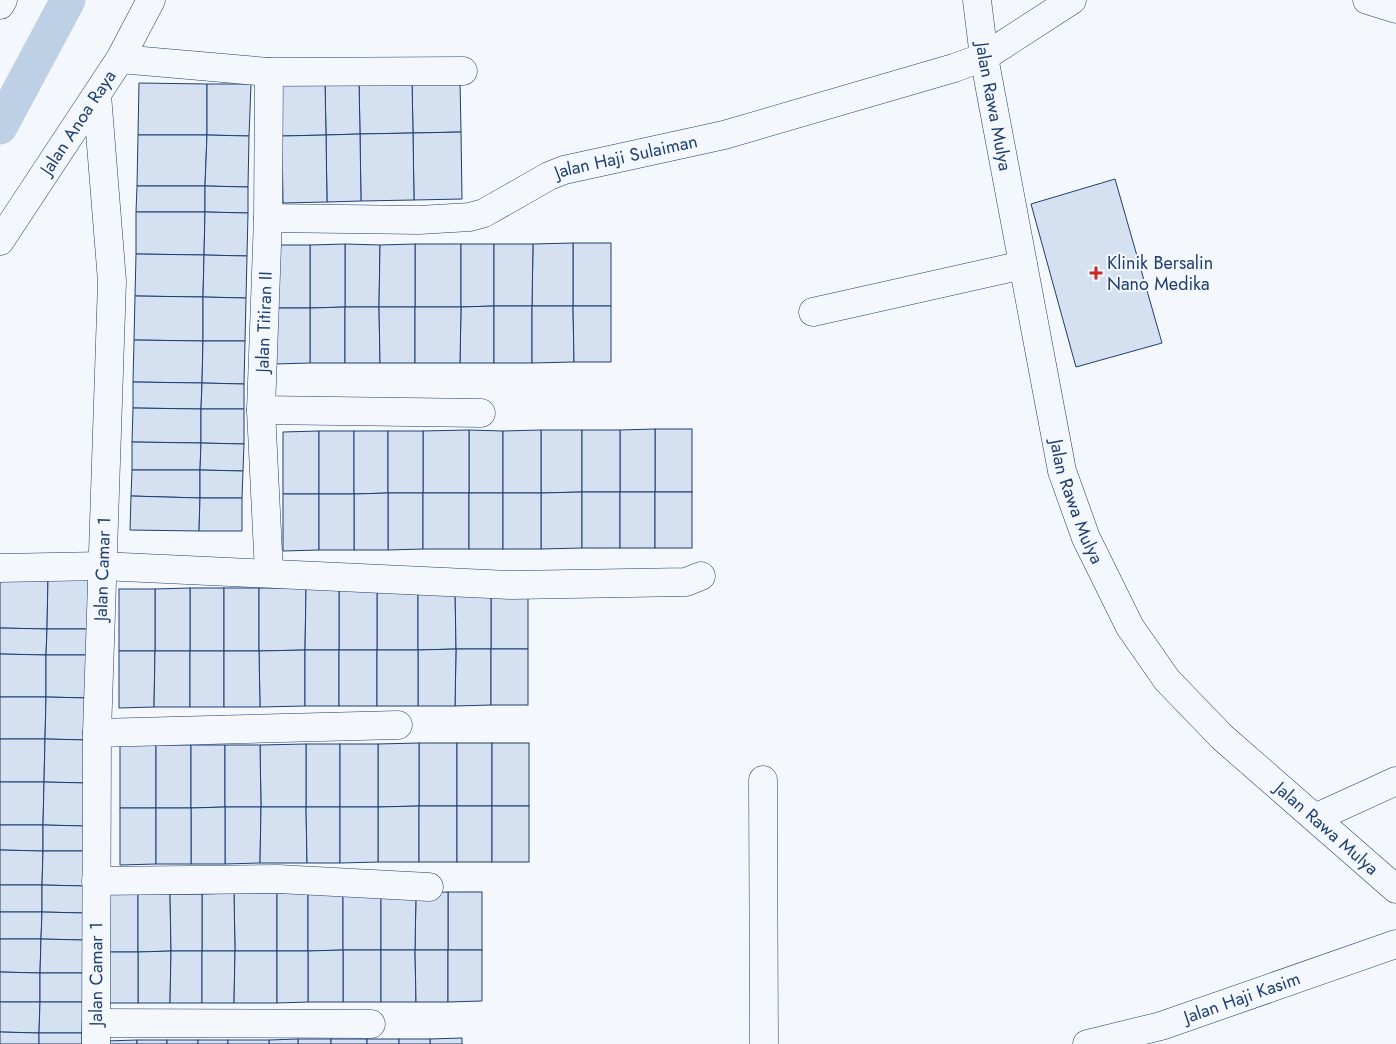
<svg xmlns="http://www.w3.org/2000/svg" width="1396" height="1044" viewBox="0 0 1396 1044" font-family="Jost,sans-serif">
<rect width="100%" height="100%" fill="#f4f7fb"/>
<g fill="none" stroke-linecap="round" stroke-linejoin="round">
<!-- canal -->
<path stroke="#bed0e5" stroke-width="35" d="M0 127 68 0"/>
</g>
<!-- building -->
<g fill="#d5e0f0" stroke="#1d3f73">
<path d="M412 80H460L461 132 413 133Z"/>
<path d="M412 80 413 133 360 134 359 81Z"/>
<path d="M359 81 360 134 326 135 325 82Z"/>
<path d="M325 82 326 135 282 136 281 83Z"/>
<path d="M139 83 207 84V135H138Z"/>
<path d="M207 84H251L249 136 207 135Z"/>
<path d="M461 132 462 199 414 200 413 133Z"/>
<path d="M413 133 414 200 361 201 360 134Z"/>
<path d="M360 134 361 201 327 202 326 135Z"/>
<path d="M138 135H207L205 186H137Z"/>
<path d="M207 135 249 136 248 187 205 186Z"/>
<path d="M326 135 327 202 283 203 282 136Z"/>
<path d="M1115 179 1162 343 1076 367 1031 204Z"/>
<path d="M137 186H205V212H136Z"/>
<path d="M205 186 248 187V213L205 212Z"/>
<path d="M136 212H205L204 255 136 254Z"/>
<path d="M205 212 248 213 247 256 204 255Z"/>
<rect x="573" y="243" width="38" height="63"/>
<path d="M573 243V306H532L533 244Z"/>
<path d="M345 244 380 245 379 307H345Z"/>
<path d="M345 244V307L310 308V245Z"/>
<rect x="415" y="244" width="46" height="63"/>
<path d="M415 244V307H379L380 245Z"/>
<path d="M461 244H494V306L461 307Z"/>
<path d="M494 244H533L532 306H494Z"/>
<path d="M275 245H310V308H274Z"/>
<path d="M136 254 204 255 203 297 135 296Z"/>
<path d="M204 255 247 256 246 298 203 297Z"/>
<path d="M135 296 203 297V341L134 340Z"/>
<path d="M203 297 246 298 245 341H203Z"/>
<path d="M494 306V363H460L461 307Z"/>
<rect x="494" y="306" width="38" height="57"/>
<path d="M532 306H573L574 362 532 363Z"/>
<path d="M573 306H611V362H574Z"/>
<path d="M345 307V363H310V308Z"/>
<path d="M345 307H379L380 363H345Z"/>
<path d="M379 307H415V363H380Z"/>
<path d="M415 307H461L460 363H415Z"/>
<path d="M274 308H310V363L274 364Z"/>
<path d="M134 340 203 341 202 383 133 382Z"/>
<path d="M203 341H245L244 384 202 383Z"/>
<path d="M133 382 202 383 201 409 133 408Z"/>
<path d="M202 383 244 384V409H201Z"/>
<path d="M133 408 201 409V443L132 442Z"/>
<path d="M201 409H244V444L201 443Z"/>
<rect x="655" y="429" width="37" height="63"/>
<path d="M655 429V492H620V430Z"/>
<path d="M469 430 503 431V493H469Z"/>
<path d="M469 430V493H423V431Z"/>
<path d="M541 430H582V492L541 493Z"/>
<path d="M541 430V493H503V431Z"/>
<rect x="582" y="430" width="38" height="62"/>
<path d="M319 431V494H283V432Z"/>
<rect x="319" y="431" width="35" height="63"/>
<path d="M354 431H388V493L354 494Z"/>
<rect x="388" y="431" width="35" height="62"/>
<path d="M132 442 201 443 200 470H132Z"/>
<path d="M201 443 244 444 243 471 200 470Z"/>
<path d="M132 470H200V498L131 496Z"/>
<path d="M200 470 243 471 242 498H200Z"/>
<path d="M582 492V548L541 549V493Z"/>
<rect x="582" y="492" width="38" height="56"/>
<rect x="620" y="492" width="35" height="56"/>
<rect x="655" y="492" width="37" height="56"/>
<path d="M388 493H423V549L388 550Z"/>
<path d="M388 493V550H354V494Z"/>
<rect x="423" y="493" width="46" height="56"/>
<rect x="469" y="493" width="34" height="56"/>
<rect x="503" y="493" width="38" height="56"/>
<path d="M283 494H319V550L283 551Z"/>
<rect x="319" y="494" width="35" height="56"/>
<path d="M131 496 200 498 199 531 130 530Z"/>
<path d="M200 498H242V531H199Z"/>
<path d="M0 577H48L47 629 0 628Z"/>
<path d="M48 577 91 578 90 629H47Z"/>
<path d="M528 586V649H491V587Z"/>
<rect x="377" y="587" width="41" height="63"/>
<path d="M377 587V650H339V588Z"/>
<path d="M418 587H455L456 649 418 650Z"/>
<path d="M455 587H491V649H456Z"/>
<rect x="190" y="588" width="34" height="63"/>
<path d="M190 588V651H155V589Z"/>
<rect x="224" y="588" width="35" height="63"/>
<path d="M259 588H306L305 650 259 651Z"/>
<path d="M306 588H339V650H305Z"/>
<rect x="119" y="589" width="36" height="62"/>
<path d="M0 628 47 629 46 655 0 654Z"/>
<path d="M47 629H90L89 655H46Z"/>
<path d="M456 649H491V705L455 706Z"/>
<path d="M456 649 455 706H418V650Z"/>
<rect x="491" y="649" width="37" height="56"/>
<path d="M305 650V706L260 707 259 651Z"/>
<rect x="305" y="650" width="34" height="56"/>
<rect x="339" y="650" width="38" height="56"/>
<rect x="377" y="650" width="41" height="56"/>
<path d="M119 651H155L154 707 119 708Z"/>
<path d="M155 651H190V707H154Z"/>
<rect x="190" y="651" width="34" height="56"/>
<path d="M224 651H259L260 707H224Z"/>
<path d="M0 654 46 655V697H0Z"/>
<path d="M46 655H89V698L46 697Z"/>
<path d="M0 697H46L45 739H0Z"/>
<path d="M46 697 89 698 88 740 45 739Z"/>
<path d="M0 739H45L44 782H0Z"/>
<path d="M45 739 88 740 87 783 44 782Z"/>
<rect x="419" y="743" width="38" height="63"/>
<path d="M419 743V806L378 807V744Z"/>
<rect x="457" y="743" width="35" height="63"/>
<rect x="492" y="743" width="37" height="63"/>
<rect x="306" y="744" width="34" height="63"/>
<path d="M306 744V807H261L260 745Z"/>
<rect x="340" y="744" width="38" height="63"/>
<rect x="120" y="745" width="36" height="63"/>
<rect x="156" y="745" width="35" height="63"/>
<path d="M191 745H225V807L191 808Z"/>
<path d="M225 745H260L261 807H225Z"/>
<path d="M0 782H44L43 825H0Z"/>
<path d="M44 782 87 783 86 826 43 825Z"/>
<path d="M419 806V862H378V807Z"/>
<rect x="419" y="806" width="38" height="56"/>
<rect x="457" y="806" width="35" height="56"/>
<rect x="492" y="806" width="37" height="56"/>
<path d="M225 807H261L260 863 225 864Z"/>
<path d="M225 807V864H191V808Z"/>
<path d="M261 807H306L307 863H260Z"/>
<path d="M306 807H340V863H307Z"/>
<path d="M340 807H378V862L340 863Z"/>
<path d="M120 808H156V864L120 865Z"/>
<rect x="156" y="808" width="35" height="56"/>
<path d="M0 825H43V851L0 850Z"/>
<path d="M43 825 86 826V851H43Z"/>
<path d="M0 850 43 851 42 885H0Z"/>
<path d="M43 851H86L85 886 42 885Z"/>
<rect x="0" y="885" width="42" height="27"/>
<path d="M42 885 85 886 84 913 42 912Z"/>
<rect x="448" y="892" width="34" height="58"/>
<path d="M448 892V950H415L416 893Z"/>
<path d="M234 893H277V951H235Z"/>
<path d="M234 893 235 951H202V894Z"/>
<rect x="277" y="893" width="31" height="58"/>
<path d="M308 893H343V950L308 951Z"/>
<rect x="343" y="893" width="38" height="57"/>
<path d="M381 893H416L415 950H381Z"/>
<rect x="105" y="894" width="33" height="58"/>
<path d="M138 894H170L171 951 138 952Z"/>
<path d="M170 894H202V951H171Z"/>
<path d="M0 912H42L41 939H0Z"/>
<path d="M42 912 84 913V940L41 939Z"/>
<path d="M0 939H41L40 973 0 972Z"/>
<path d="M41 939 84 940 83 973H40Z"/>
<rect x="343" y="950" width="38" height="52"/>
<path d="M343 950V1002H308V951Z"/>
<path d="M381 950H415L416 1002H381Z"/>
<path d="M415 950H448V1002H416Z"/>
<path d="M448 950H482V1001L448 1002Z"/>
<path d="M171 951 170 1003H138V952Z"/>
<path d="M171 951H202V1003H170Z"/>
<path d="M202 951H235L234 1003H202Z"/>
<path d="M235 951H277V1003H234Z"/>
<path d="M277 951H308V1002L277 1003Z"/>
<rect x="105" y="952" width="33" height="51"/>
<path d="M0 972 40 973V1002H0Z"/>
<rect x="40" y="973" width="43" height="29"/>
<path d="M0 1002H40L39 1033 0 1032Z"/>
<path d="M40 1002H83L82 1033H39Z"/>
<path d="M0 1032 39 1033V1044H0Z"/>
<rect x="39" y="1033" width="43" height="11"/>
<path d="M462 1038V1044H430V1039Z"/>
<rect x="298" y="1039" width="33" height="5"/>
<path d="M298 1039V1044H269V1040Z"/>
<rect x="331" y="1039" width="36" height="5"/>
<rect x="367" y="1039" width="32" height="5"/>
<rect x="399" y="1039" width="31" height="5"/>
<path d="M137 1040V1044H106V1041Z"/>
<rect x="137" y="1040" width="30" height="4"/>
<rect x="167" y="1040" width="31" height="4"/>
<rect x="198" y="1040" width="30" height="4"/>
<rect x="228" y="1040" width="41" height="4"/>
</g>
<g fill="none" stroke-linecap="round" stroke-linejoin="round">
<!-- minor casing -->
<g stroke="#1d3f73" stroke-width="29">
<g id="minor">
<path d="M1367 0 1396 9"/>
<path d="M0 5 3 0"/>
<path d="M120 59 269 72 463 71"/>
<path d="M269 72 268 218 261 410 269 573"/>
<path id="s1" d="M268 218 419 220 470 217 484 213 549 176 564 170 724 135 954 68 984 57 1072 0"/>
<path d="M813 312 1023 265"/>
<path d="M261 410 481 413"/>
<path d="M0 568 101 566 512 585 686 582 701 576"/>
<path d="M97 733 398 725"/>
<path d="M763 780 764 1044"/>
<path d="M1315 818 1396 781"/>
<path d="M96 881 278 879 429 887"/>
<path d="M97 1023 371 1024"/>
<path id="s2" d="M96 1044 97 733 112 281 97 95"/>
<path id="s3" d="M1087 1044 1161 1026 1396 944"/>
</g>
</g>
<!-- major casing -->
<g stroke="#1d3f73" stroke-width="29">
<g id="major">
<path id="s4" d="M977 0 984 57 1062 471 1086 538 1130 627 1167 680 1222 737 1396 889"/>
<path id="s5" d="M0 241 120 59 151 0"/>
</g>
</g>
<!-- minor -->
<use href="#minor" stroke="#f4f7fb" stroke-width="28"/>
<!-- major -->
<use href="#major" stroke="#f4f7fb" stroke-width="28"/>
</g>
<!-- markers -->
<path fill="#c62828" stroke="#f4f7fb" stroke-width="2" d="M1093.5 265.5h5v5h5v5h-5v5h-5v-5h-5v-5h5z"/>
<g text-anchor="middle" stroke-width="4" stroke-linejoin="round" paint-order="stroke">
<!-- street labels -->
<g font-size="18" fill="#1d3f73" stroke="#f4f7fb">
<text dy="6" stroke="none"><textPath href="#s4" startOffset="108">Jalan Rawa Mulya</textPath></text>
<text dy="6" stroke="none"><textPath href="#s5" startOffset="142">Jalan Anoa Raya</textPath></text>
<text dy="6" stroke="none"><textPath href="#s1" startOffset="371">Jalan Haji Sulaiman</textPath></text>
<text transform="translate(264 322) rotate(-88)" y="6">Jalan Titiran II</text>
<text dy="6" stroke="none"><textPath href="#s4" startOffset="512">Jalan Rawa Mulya</textPath></text>
<text dy="6" stroke="none"><textPath href="#s2" startOffset="475">Jalan Camar 1</textPath></text>
<text dy="6" stroke="none"><textPath href="#s4" startOffset="932">Jalan Rawa Mulya</textPath></text>
<text dy="6" stroke="none"><textPath href="#s2" startOffset="70">Jalan Camar 1</textPath></text>
<text dy="6" stroke="none"><textPath href="#s3" startOffset="162">Jalan Haji Kasim</textPath></text>
</g>
<!-- poi labels -->
<g font-size="18" fill="#1d3f73" stroke="#f4f7fb" text-anchor="start">
<text x="1107" y="269">Klinik Bersalin<tspan x="1107" dy="21">Nano Medika</tspan></text>
</g>
</g>
</svg>
